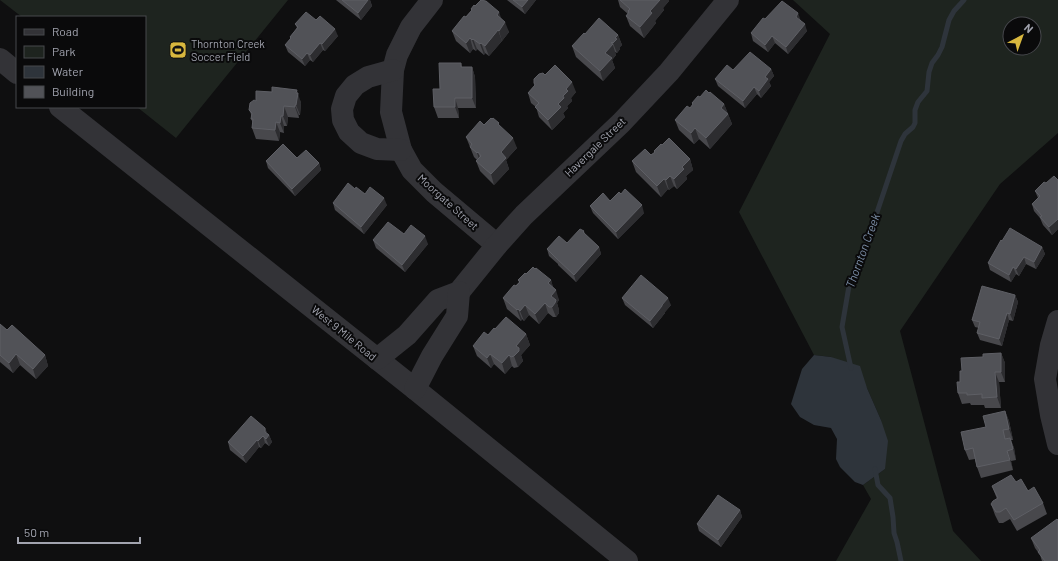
<svg xmlns="http://www.w3.org/2000/svg" width="1058" height="561" viewBox="0 0 1058 561" font-family="Barlow,sans-serif">
<rect width="100%" height="100%" fill="#0f0f10"/>
<!-- green -->
<g fill="#1e241f" fill-rule="evenodd">
<path d="M0 0H288L176 138 137 107H145V17H22Z"/>
<path d="M793 0H1058V133L1000 184 900 331 953 531 981 561H836L871 499 863 485 885 469 881 420 867 388 831 357 814 355 739 212 830 34ZM1010 24H1034V48H1010Z"/>
</g>
<!-- water -->
<path fill="#2e343b" d="M814 355 831 357 860 366 867 388 881 420 888 441 885 469 863 485 855 482 840 467 836 459 837 439 831 428 814 425 800 417 791 404 802 369Z"/>
<g fill="none" stroke-linecap="round" stroke-linejoin="round">
<!-- stream -->
<g stroke="#2e343b" stroke-width="5">
<path d="M851 368 842 327 849 286 856 267 866 245 901 141 905 134 913 127 915 123V110L918 102 927 91 929 72 932 63 938 55 942 47 949 20 954 11 964 0"/>
<path d="M875 469 878 485 890 498 893 517 894 533 897 542 901 561"/>
</g>
<!-- minor -->
<g stroke="#333337" stroke-width="22">
<path d="M432 0 411 27 397 55 393 70 391 112 401 150 412 170 434 192 497 245"/>
<path d="M0 59 17 73"/>
<path d="M393 70 368 77 355 85 346 96 342 109 343 120 349 132 361 143 377 149 401 150"/>
<path d="M60 107 415 389 627 561"/>
<path d="M1058 321 1051 345 1045 379 1051 415 1058 444"/>
<path d="M377 359 407 335 438 300 459 292 497 245 524 215 621 123 669 72 728 0"/>
<path d="M415 389 432 356 457 316 459 292"/>
</g>
</g>
<!-- wall -->
<g fill="#48484c">
<path d="M336 0H370L372 6 361 20Z"/>
<path d="M507 0H536L525 14Z"/>
<path d="M618 0H669V1L663 8 664 10 655 21 656 23 644 38 630 26 626 16 628 14 620 7Z"/>
<path d="M475 6 502 20 509 32 502 41 489 56 485 53 484 55 477 49 476 51 473 49 470 53 456 41 452 31 471 11V9Z"/>
<path d="M765 19 801 21 807 31 788 54 775 43 768 52 753 41 751 33Z"/>
<path d="M316 20 338 36 325 51 323 50 313 62 310 60 305 66 288 52 285 45 290 39V37L297 28 295 24Z"/>
<path d="M585 34 618 35 622 45 620 47V49L617 53 615 52 616 55 612 60 615 68 603 81 576 57 572 46Z"/>
<path d="M461 63 462 67H472L475 77 476 108H458L459 118H438L434 107 440 89Z"/>
<path d="M771 69 774 76 769 82 771 86 761 98 757 94 745 108 718 86 715 79 733 70Z"/>
<path d="M545 75 576 92 571 98 572 101 567 106 568 108 563 113 565 117 552 130 539 117 536 107 531 103 528 93 535 85 534 83Z"/>
<path d="M709 93 724 104 732 124 710 149 699 139 694 144 679 130 675 120 690 108 693 105 692 103 700 97Z"/>
<path d="M300 100 301 103 300 115H299V118L288 117 287 126H284V133L280 132 279 141 256 139 252 128 253 123 251 119 252 116 249 110 256 101Z"/>
<path d="M492 119 500 126 517 148 506 160 509 169 494 185 480 171 476 161 477 160 474 157 466 137Z"/>
<path d="M662 145 690 159 693 170 686 176 687 179 677 189 674 186 669 190 668 189 661 197 636 172 632 161 651 155 654 153V151Z"/>
<path d="M297 158 319 163 321 170 295 196 268 168 266 161Z"/>
<path d="M1058 180V229L1052 235 1043 225 1040 218 1034 211 1032 204 1038 198 1035 191 1046 183Z"/>
<path d="M365 194 387 205 364 234 335 210 333 203Z"/>
<path d="M610 201 644 213 618 239 593 213 590 206Z"/>
<path d="M584 231 585 234 599 247 601 254 576 282 558 265V264L549 256 547 249 567 243Z"/>
<path d="M404 234 428 244 405 272 376 248 373 240Z"/>
<path d="M1002 241 1042 247 1045 254 1036 269 1026 264 1019 276 1016 274 1011 282 990 270 988 263Z"/>
<path d="M526 274 551 280 553 288 559 300 557 303 559 310V313L556 317H553L548 313 539 324 529 315 524 321 522 319 521 321 507 309 503 298 519 282 518 280Z"/>
<path d="M1015 295 1018 302 1013 321 1009 320 1002 346 980 340 977 333 979 328 975 327 972 320Z"/>
<path d="M622 298 671 305 665 312V313L653 328 625 305Z"/>
<path d="M0 324 7 330 45 355 48 366 36 379 20 365 13 373 0 362Z"/>
<path d="M495 329 526 334 530 345 521 355 523 361 518 367 514 368 512 366 505 374 494 364 491 368 477 356 473 346Z"/>
<path d="M1001 353 1005 363V382H999L1001 408H985L984 405H971L970 403 962 404 958 393 960 382 983 357Z"/>
<path d="M1005 411 1009 421 1013 440H1011L1014 448 1016 460 1011 461 1013 470 981 478 977 467 975 459 969 460 965 450 986 427Z"/>
<path d="M265 428 267 433 269 435 272 442 269 446 265 443 261 448 259 447 246 463 230 450 228 442Z"/>
<path d="M1016 482 1043 503 1047 514 1017 531 1010 519 1003 523H999L995 515 991 504 997 499 992 486Z"/>
<path d="M740 510 742 517 721 547 699 531 697 524Z"/>
<path d="M1031 538 1058 561H1042L1040 555 1035 548Z"/>
</g>
<!-- shaded-wall -->
<g fill="#2d2d30">
<path d="M368 0H370L372 6 361 20 358 13Z"/>
<path d="M528 0H536L525 14 522 7Z"/>
<path d="M659 0H669V1L663 8 664 10 655 21 656 23 644 38 640 27 650 11Z"/>
<path d="M499 12 503 23 497 15Z"/>
<path d="M798 13 801 21 796 17Z"/>
<path d="M505 22 509 32 502 41 499 31Z"/>
<path d="M805 24 807 31 788 54 786 47Z"/>
<path d="M335 29 338 36 325 51 322 44Z"/>
<path d="M498 30 502 41 489 56 485 46Z"/>
<path d="M618 35 622 45 620 47V49L617 53 613 43 615 38Z"/>
<path d="M772 36 775 43 768 52 765 45Z"/>
<path d="M470 38 473 49 470 53 466 43Z"/>
<path d="M473 39 477 49 476 51 472 40Z"/>
<path d="M612 42 616 55 612 60 615 68 603 81 600 71 605 53Z"/>
<path d="M320 43 323 50 313 62 310 55Z"/>
<path d="M481 43 485 53 484 55 480 44Z"/>
<path d="M307 53 310 60 305 66 302 59Z"/>
<path d="M472 67 475 77 476 108 472 98Z"/>
<path d="M771 69 774 76 769 82 771 86 761 98 759 91 765 77Z"/>
<path d="M572 82 576 92 571 98 572 101 567 106 568 108 563 113 565 117 552 130 548 120 563 96 566 89Z"/>
<path d="M754 87 757 94 745 108 743 101Z"/>
<path d="M297 90 301 103 300 115 296 105Z"/>
<path d="M455 98 458 108 459 118 455 107Z"/>
<path d="M724 104 732 124 710 149 706 138 721 108Z"/>
<path d="M295 105 299 115V118L295 107Z"/>
<path d="M284 106 288 117 287 126 283 116Z"/>
<path d="M281 116 284 126V133L280 123Z"/>
<path d="M276 122 280 132 279 141 275 130Z"/>
<path d="M695 128 699 139 694 144 691 133Z"/>
<path d="M513 138 517 148 506 160 509 169 494 185 491 174 501 152Z"/>
<path d="M478 152 481 163V164L477 153Z"/>
<path d="M690 159 693 170 686 176 687 179 677 189 674 179 682 167Z"/>
<path d="M319 163 321 170 295 196 292 189Z"/>
<path d="M670 176 674 186 669 190 666 180Z"/>
<path d="M664 179 668 189 661 197 657 186Z"/>
<path d="M384 198 387 205 364 234 361 227Z"/>
<path d="M642 205 644 213 618 239 616 232Z"/>
<path d="M1058 219V229L1052 235 1049 227Z"/>
<path d="M425 236 428 244 405 272 402 265Z"/>
<path d="M599 247 601 254 576 282 574 275Z"/>
<path d="M1042 247 1045 254 1036 269 1034 262Z"/>
<path d="M1024 257 1026 264 1019 276 1016 269Z"/>
<path d="M1013 267 1016 274 1011 282 1009 275Z"/>
<path d="M551 280 554 290 548 283Z"/>
<path d="M556 290 559 300 557 303 559 310V313L556 317 552 307 551 296Z"/>
<path d="M1015 295 1018 302 1013 321 1010 314Z"/>
<path d="M668 298 671 305 665 312V313L653 328 650 321Z"/>
<path d="M545 303 548 313 539 324 535 314Z"/>
<path d="M525 305 529 315 524 321 520 311Z"/>
<path d="M518 309 522 319 521 321 517 310Z"/>
<path d="M1007 313 1009 320 1002 346 999 339Z"/>
<path d="M526 334 530 345 521 355 523 361 518 367 514 356 516 346Z"/>
<path d="M1001 353 1005 363V382L1001 372Z"/>
<path d="M16 354 20 365 13 373 9 363Z"/>
<path d="M490 354 494 364 491 368 487 358Z"/>
<path d="M45 355 48 366 36 379 33 369Z"/>
<path d="M509 355 512 366 505 374 502 363Z"/>
<path d="M995 372 999 382 1001 408 997 397Z"/>
<path d="M1005 411 1009 421 1013 440 1009 429Z"/>
<path d="M265 428 268 435H269L272 442 269 446 266 439Z"/>
<path d="M263 436 265 443 261 448 258 441Z"/>
<path d="M1010 438 1014 448 1016 460Z"/>
<path d="M257 440 259 447 246 463 243 456Z"/>
<path d="M1007 451 1011 461 1013 470 1010 460Z"/>
<path d="M740 510 742 517 721 547 718 540Z"/>
</g>
<!-- building -->
<g fill="#515257" stroke="#5e5f65">
<path d="M342 0H368L358 13Z"/>
<path d="M481 0H483L485 1H486L499 12 497 15 505 22 499 31 498 30 485 46 481 43 480 44 473 39 472 40 470 38 466 43 452 31 464 16 466 17 472 10 471 9 474 5 475 6Z"/>
<path d="M513 0H528L522 7Z"/>
<path d="M620 0H660L650 11 652 13 640 27 626 16 629 12 628 11 630 9Z"/>
<path d="M782 1 798 13 796 17 805 24 786 47 772 36 765 45 751 33 763 18 765 19Z"/>
<path d="M306 12 316 20 320 16 335 29 322 44 320 43 310 55 307 53 302 59 285 45 291 38 290 37 298 27 295 24Z"/>
<path d="M599 18 618 35 615 38 617 39 613 43 612 42 611 43 613 44 605 53 612 58 600 71 572 46 584 33 585 34Z"/>
<path d="M750 52 771 69 765 77 768 79 759 91 754 87 743 101 715 79 727 65 733 70Z"/>
<path d="M439 63H461V67H472V98H455V107H434L433 89H440Z"/>
<path d="M555 65 572 82 566 89 568 91 563 96 564 98 558 104 561 107 548 120 535 107 539 103 528 93 535 85 534 83V79L539 74 543 73 545 75Z"/>
<path d="M272 87 297 90 296 93H298L296 105H295V107L284 106 283 116H281L280 123 276 122 275 130 252 128 253 119H251L252 113 249 110 250 103 254 100 256 101V91L272 92Z"/>
<path d="M706 90 709 93 710 92 724 104 721 108 728 114 706 138 695 128 691 133 675 120 687 106 690 108 693 104 692 103 698 96 700 97Z"/>
<path d="M491 118 492 119 493 118 499 123 498 124 513 138 501 152 506 158 491 174 476 161 481 156 478 152 477 153 470 147 472 144 466 137 480 121 484 125Z"/>
<path d="M669 138 690 159 682 167 684 169 674 179 670 176 666 180 664 179 657 186 632 161 645 149 651 155 655 152 654 151 661 144 662 145Z"/>
<path d="M283 144 297 158 306 150 319 163 292 189 266 161Z"/>
<path d="M1054 176 1058 180V219L1049 227 1040 217 1042 216 1032 204 1040 196 1035 191 1044 182 1046 183Z"/>
<path d="M348 183 355 189 356 187 365 194 370 187 384 198 361 227 333 203Z"/>
<path d="M625 189 642 205 616 232 590 206 603 193 610 201 619 192 621 194Z"/>
<path d="M388 222 404 234 411 225 425 236 402 265 373 240Z"/>
<path d="M1010 228 1042 247 1034 262 1024 257 1016 269 1013 267 1009 275 988 263 1001 240 1002 241Z"/>
<path d="M580 229 584 231 583 232 599 247 574 275 556 258 547 249 559 236 567 243Z"/>
<path d="M533 267 535 269 536 268 551 280 548 283 556 290 551 296 556 300 555 303 552 307H549L545 303 535 314 525 305 520 311 518 309 517 310 503 298 514 285 516 286 520 282 518 280 525 273 526 274Z"/>
<path d="M641 275 668 298 662 305V306L650 321 622 298Z"/>
<path d="M982 286 1015 295 1010 314 1007 313 999 339 977 333 980 322 972 320Z"/>
<path d="M506 317 526 334 516 346 519 348V351L514 356 511 357 509 355 502 363 490 354 487 358 473 346 484 332 488 335 494 328 495 329Z"/>
<path d="M0 324 7 330 12 325 45 355 33 369 16 354 9 363 0 355Z"/>
<path d="M1001 353V372H995L997 397 982 398V394L967 395V393H958L957 382H960V371H962L961 358 983 357V354Z"/>
<path d="M1005 411 1009 429 1003 430 1005 439 1010 438 1013 449 1007 451 1010 460 977 467 973 448 965 450 961 432 986 427 983 416Z"/>
<path d="M251 416 265 428V432L269 435 266 439 263 436 258 441 257 440 243 456 228 442Z"/>
<path d="M1011 475 1016 482 1021 479 1028 491 1034 487 1043 503 1014 520 1006 508 1000 512H996L991 504 993 501 998 498 992 486Z"/>
<path d="M718 495 740 510 718 540 697 524Z"/>
<path d="M1057 519 1058 520V561H1045L1038 552 1040 550 1031 538Z"/>
</g>
<!-- icons -->
<defs>
<g id="stadium-square" transform="scale(0.9)"><rect x="-9" y="-9" width="18" height="18" rx="4" fill="#d9b83e" stroke="#0a0a0b"/><path d="M0-5a6.5 5 0 1 0 0 10a6.5 5 0 1 0 0-10ZM-3.5-1.8h7v3.6h-7Z" fill="#111"/></g>
</defs>
<g fill-rule="evenodd">
<use href="#stadium-square" x="178" y="50"/>
</g>
<g text-anchor="middle" stroke-width="4" stroke-linejoin="round" paint-order="stroke">
<!-- poi labels -->
<g font-size="11" fill="#a2a4af" stroke="#0a0a0b" text-anchor="start">
<text x="191" y="48">Thornton Creek<tspan x="191" dy="13">Soccer Field</tspan></text>
</g>
<!-- street labels -->
<g font-size="11" fill="#a2a4af" stroke="#0a0a0b">
<text transform="translate(595 147) rotate(-44)" y="4">Havergale Street</text>
<text transform="translate(448 202) rotate(42)" y="4">Moorgate Street</text>
<text transform="translate(344 333) rotate(39)" y="4">West 9 Mile Road</text>
</g>
<!-- water labels -->
<g font-size="12" font-style="italic" fill="#7c8ea7" stroke="#0a0a0b">
<text transform="translate(863 251) rotate(-70)" y="4">Thornton Creek</text>
</g>
</g>
<!-- legend -->
<rect x="16" y="16" width="130" height="92" fill="#0a0a0b" stroke="#47484d"/>
<rect x="24" y="29" width="20" height="6" fill="#333337" stroke="#47484d"/>
<text x="52" y="36" font-size="12" fill="#a2a4af">Road</text>
<rect x="24" y="46" width="20" height="12" fill="#1e241f" stroke="#47484d"/>
<text x="52" y="56" font-size="12" fill="#a2a4af">Park</text>
<rect x="24" y="66" width="20" height="12" fill="#2e343b" stroke="#47484d"/>
<text x="52" y="76" font-size="12" fill="#a2a4af">Water</text>
<rect x="24" y="86" width="20" height="12" fill="#515257" stroke="#47484d"/>
<text x="52" y="96" font-size="12" fill="#a2a4af">Building</text>
<!-- north arrow -->
<g transform="translate(1022 36) rotate(41)"><circle r="19" fill="#0a0a0b" stroke="#47484d"/>
<path d="M0-3L7 15L0 10L-7 15Z" fill="#d9b83e"/>
<text y="-6" font-size="11" font-weight="bold" text-anchor="middle" fill="#a2a4af">N</text>
</g>
<!-- scale -->
<path d="M18 537v6h122v-6" fill="none" stroke="#a2a4af" stroke-width="2"/>
<text x="24" y="537" font-size="12" fill="#a2a4af" stroke="#0a0a0b" stroke-width="3" paint-order="stroke">50 m</text>
</svg>
